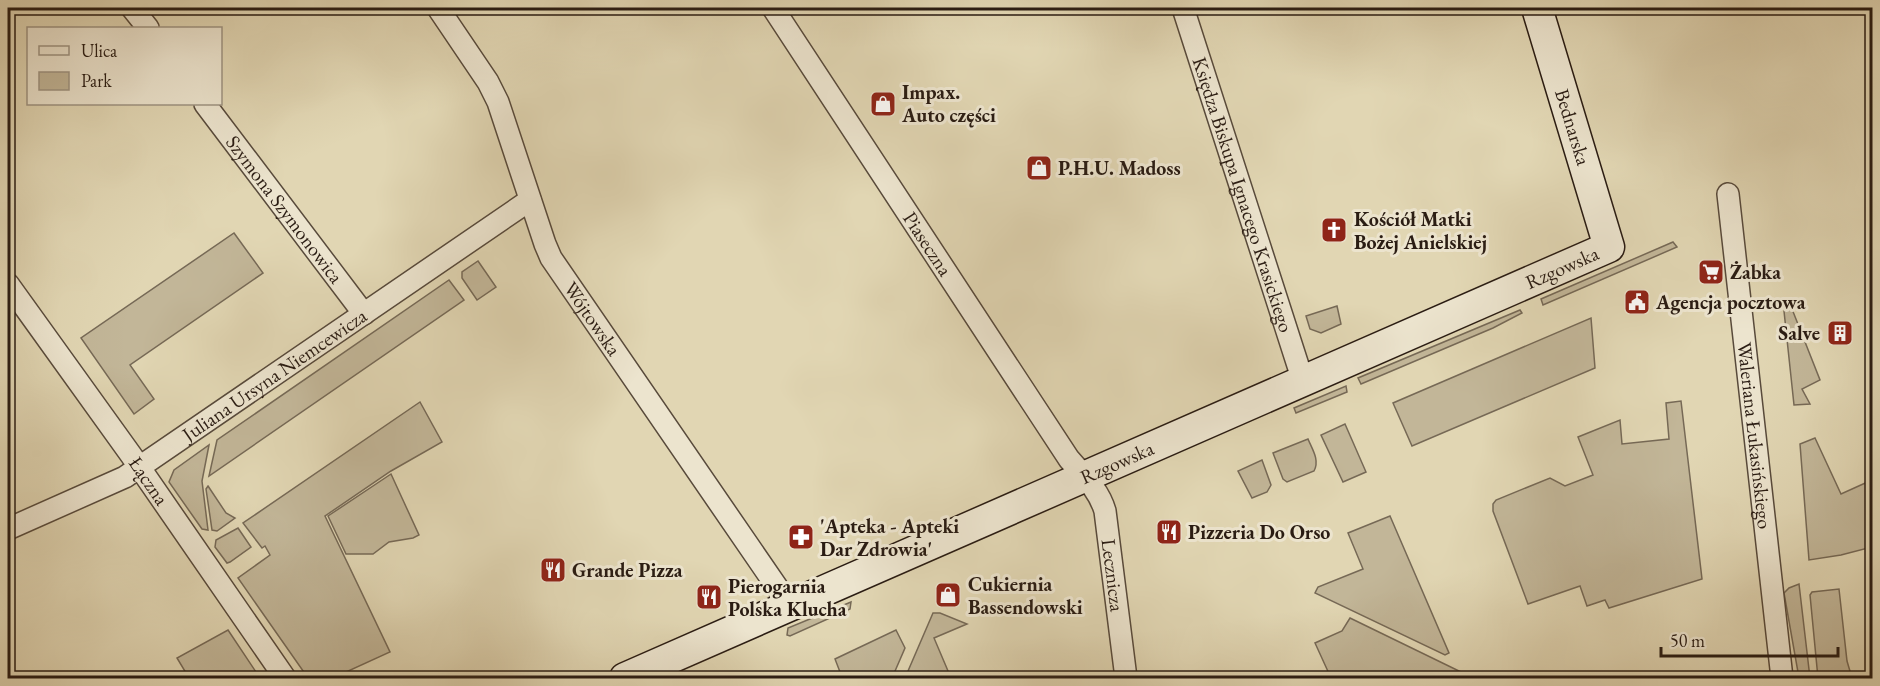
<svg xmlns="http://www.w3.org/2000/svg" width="1880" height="686" viewBox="0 0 1880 686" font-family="'EB Garamond',serif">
<rect width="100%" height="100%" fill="#e1d6b3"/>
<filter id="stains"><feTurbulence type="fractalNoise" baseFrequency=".00333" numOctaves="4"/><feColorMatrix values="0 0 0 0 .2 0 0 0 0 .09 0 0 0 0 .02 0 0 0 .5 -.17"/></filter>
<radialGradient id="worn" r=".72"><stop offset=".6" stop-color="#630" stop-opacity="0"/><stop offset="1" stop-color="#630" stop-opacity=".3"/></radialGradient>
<!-- green -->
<g fill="#c2b698" stroke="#766956" stroke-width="1.5">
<path d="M234 233 263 273 130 365 154 399 134 414 81 338Z"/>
<path d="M1673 242 1677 247 1543 305 1541 299Z"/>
<path d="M478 261 496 287 477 300 462 278V272Z"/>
<path d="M449 280 464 300 209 476 217 440Z"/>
<path d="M1337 306 1341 324 1321 333 1310 329 1306 316Z"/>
<path d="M1792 309 1820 380 1802 389 1810 404 1794 405 1784 311Z"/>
<path d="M1520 310 1522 313 1493 328 1361 384 1358 378Z"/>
<path d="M1591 318 1595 368 1412 446 1393 403Z"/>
<path d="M1346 386 1347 392 1296 413 1294 408Z"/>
<path d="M1681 401 1702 579 1609 608 1605 600 1587 606 1580 586 1528 604 1493 511V504L1496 500 1550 478 1565 486 1593 475 1578 437 1620 420 1622 444 1669 439 1666 403Z"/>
<path d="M420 402 442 442 391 471 325 516 390 652 333 678H308L238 578 270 555 265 546 262 548 243 523Z"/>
<path d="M1345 424 1366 472 1343 482 1321 435Z"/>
<path d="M1815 438 1841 494 1872 480V547L1841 555 1809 560 1800 444Z"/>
<path d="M1308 439C1312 449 1320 460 1314 471L1287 482 1283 479 1273 453Z"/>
<path d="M209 445 202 481 208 530 202 529 169 482 174 470Z"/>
<path d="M1262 460 1271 485 1267 492 1252 498 1238 471Z"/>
<path d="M391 474 419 535 413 538 389 542 373 554H346L328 516Z"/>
<path d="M208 486 226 513 235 518 217 531 212 530 206 489Z"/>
<path d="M1390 516 1449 653 1445 655 1315 593 1318 587 1363 569 1348 533Z"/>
<path d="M238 528 251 547 230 562 227 563 215 547 216 540Z"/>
<path d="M1799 584 1810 678H1799L1784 593 1789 588Z"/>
<path d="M1839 589 1847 661 1852 678H1818L1810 595 1812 592Z"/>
<path d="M851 602 850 609 790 636 787 635 788 628Z"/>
<path d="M933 613H940L967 624 934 638 951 678H905Z"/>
<path d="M1350 618 1459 671 1443 678H1331L1315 643 1342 631Z"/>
<path d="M228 630 260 678H189L177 658Z"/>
<path d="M896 630 905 648 892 678H822L840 672 835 659Z"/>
</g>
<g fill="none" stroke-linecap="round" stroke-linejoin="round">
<!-- street casing -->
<g stroke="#584a3b" stroke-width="24">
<g id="street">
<path d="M132 8 148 28"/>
<path id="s1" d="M438 8 488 82 498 102 545 244 551 258 790 606"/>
<path id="s2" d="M773 8 1069 459C1083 475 1099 490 1105 511L1126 678"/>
<path id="s3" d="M1183 8 1303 381"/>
<path id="s4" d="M205 104 364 314"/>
<path id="s5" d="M1728 194 1782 678"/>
<path id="s6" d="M8 284 131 455 285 678"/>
<path id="s7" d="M8 529 125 477 530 200"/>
</g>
</g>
<!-- secondary casing -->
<g stroke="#2a1c13" stroke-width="33">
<g id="secondary">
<path id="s8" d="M625 678 1609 247 1537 8"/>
</g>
</g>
<!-- street -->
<use href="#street" stroke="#ece4ce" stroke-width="21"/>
<!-- secondary -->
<use href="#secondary" stroke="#ece4ce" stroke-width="30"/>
</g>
<!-- icons -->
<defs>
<g id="shop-square" transform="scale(1.35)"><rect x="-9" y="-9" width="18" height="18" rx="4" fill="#8f2418" stroke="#ece4ce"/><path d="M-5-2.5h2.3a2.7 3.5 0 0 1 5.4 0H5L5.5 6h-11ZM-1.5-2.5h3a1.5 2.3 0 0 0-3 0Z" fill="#fff"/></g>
<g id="church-square" transform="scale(1.35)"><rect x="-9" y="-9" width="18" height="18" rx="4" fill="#8f2418" stroke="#ece4ce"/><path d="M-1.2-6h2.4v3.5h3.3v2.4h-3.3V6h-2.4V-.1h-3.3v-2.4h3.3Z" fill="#fff"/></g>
<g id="supermarket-square" transform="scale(1.35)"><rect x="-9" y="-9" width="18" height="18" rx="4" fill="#8f2418" stroke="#ece4ce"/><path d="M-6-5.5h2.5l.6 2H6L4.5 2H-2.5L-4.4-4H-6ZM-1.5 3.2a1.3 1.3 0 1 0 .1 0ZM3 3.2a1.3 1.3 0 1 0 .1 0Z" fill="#fff"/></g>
<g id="civic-square" transform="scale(1.35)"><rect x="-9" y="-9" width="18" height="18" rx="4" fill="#8f2418" stroke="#ece4ce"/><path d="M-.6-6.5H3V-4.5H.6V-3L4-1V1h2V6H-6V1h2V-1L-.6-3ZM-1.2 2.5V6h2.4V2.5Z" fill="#fff"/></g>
<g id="building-square" transform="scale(1.35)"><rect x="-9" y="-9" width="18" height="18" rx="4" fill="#8f2418" stroke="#ece4ce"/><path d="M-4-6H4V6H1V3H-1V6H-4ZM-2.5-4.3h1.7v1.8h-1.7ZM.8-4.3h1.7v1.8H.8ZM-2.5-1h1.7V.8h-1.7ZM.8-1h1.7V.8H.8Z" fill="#fff"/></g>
<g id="restaurant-square" transform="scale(1.35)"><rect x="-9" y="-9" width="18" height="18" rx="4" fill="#8f2418" stroke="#ece4ce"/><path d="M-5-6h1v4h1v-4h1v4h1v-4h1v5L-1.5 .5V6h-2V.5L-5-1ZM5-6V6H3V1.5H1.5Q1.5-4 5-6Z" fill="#fff"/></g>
<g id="pharmacy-square" transform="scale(1.35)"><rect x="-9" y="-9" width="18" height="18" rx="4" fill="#8f2418" stroke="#ece4ce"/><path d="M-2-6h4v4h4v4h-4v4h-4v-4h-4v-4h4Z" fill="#fff"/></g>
</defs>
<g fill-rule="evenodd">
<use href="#shop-square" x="883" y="104"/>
<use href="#shop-square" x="1039" y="168"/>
<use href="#church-square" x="1334" y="230"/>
<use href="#supermarket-square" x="1711" y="272"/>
<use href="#civic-square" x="1637" y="302"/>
<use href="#building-square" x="1840" y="333"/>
<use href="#restaurant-square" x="1169" y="532"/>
<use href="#pharmacy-square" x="801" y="537"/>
<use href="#restaurant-square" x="553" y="570"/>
<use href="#shop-square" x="948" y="595"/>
<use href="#restaurant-square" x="709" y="597"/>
</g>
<g text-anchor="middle" stroke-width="6" stroke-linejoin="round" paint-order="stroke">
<!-- poi labels -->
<g font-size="20" font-weight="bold" fill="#2a1c13" stroke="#ece4ce" text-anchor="start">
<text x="902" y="99">Impax.<tspan x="902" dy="23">Auto części</tspan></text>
<text x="1058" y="175">P.H.U. Madoss</text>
<text x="1354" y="226">Kościół Matki<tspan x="1354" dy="23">Bożej Anielskiej</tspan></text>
<text x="1730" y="279">Żabka</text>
<text x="1656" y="309">Agencja pocztowa</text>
<text x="1820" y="340" text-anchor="end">Salve</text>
<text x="820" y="533">'Apteka - Apteki<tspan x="820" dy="23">Dar Zdrowia'</tspan></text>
<text x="1188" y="539">Pizzeria Do Orso</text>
<text x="572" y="577">Grande Pizza</text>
<text x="968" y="591">Cukiernia<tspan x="968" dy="23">Bassendowski</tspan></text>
<text x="728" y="593">Pierogarnia<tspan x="728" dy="23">Polska Klucha</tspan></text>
</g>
<!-- street labels -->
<g font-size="20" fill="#2a1c13" stroke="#ece4ce">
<text transform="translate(1573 127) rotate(73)" y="7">Bednarska</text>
<text dy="7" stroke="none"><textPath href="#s3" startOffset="196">Księdza Biskupa Ignacego Krasickiego</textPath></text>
<text dy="7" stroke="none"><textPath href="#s4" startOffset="132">Szymona Szymonowica</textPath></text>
<text dy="7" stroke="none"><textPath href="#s2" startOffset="282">Piaseczna</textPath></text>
<text dy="7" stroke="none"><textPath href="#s8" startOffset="1023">Rzgowska</textPath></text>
<text dy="7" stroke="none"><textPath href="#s1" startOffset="350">Wójtowska</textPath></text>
<text dy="7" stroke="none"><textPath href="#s7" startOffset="309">Juliana Ursyna Niemcewicza</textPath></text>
<text dy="7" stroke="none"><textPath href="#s5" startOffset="243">Waleriana Łukasińskiego</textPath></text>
<text dy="7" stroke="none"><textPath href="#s8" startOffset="537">Rzgowska</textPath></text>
<text dy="7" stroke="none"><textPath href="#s6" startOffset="242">Łączna</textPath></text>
<text dy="7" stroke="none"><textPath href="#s2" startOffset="668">Lecznicza</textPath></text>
</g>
</g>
<!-- margin -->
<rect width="1880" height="686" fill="none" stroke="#e1d6b3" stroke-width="30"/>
<rect x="9" y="9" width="1862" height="668" fill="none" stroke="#2a1c13" stroke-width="3"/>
<rect x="15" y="15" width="1850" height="656" fill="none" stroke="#2a1c13" stroke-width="1.5"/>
<!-- legend -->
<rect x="27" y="27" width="195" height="78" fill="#ece4ce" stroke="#9e9483" stroke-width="1.5"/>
<rect x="39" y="46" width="30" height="9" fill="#ece4ce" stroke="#9e9483" stroke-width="1.5"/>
<text x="81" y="57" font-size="18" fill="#2a1c13">Ulica</text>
<rect x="39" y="72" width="30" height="18" fill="#c2b698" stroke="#9e9483" stroke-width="1.5"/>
<text x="81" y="87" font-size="18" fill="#2a1c13">Park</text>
<!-- scale -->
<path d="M1661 647v9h177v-9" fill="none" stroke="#2a1c13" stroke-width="3"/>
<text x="1670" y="647" font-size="18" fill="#2a1c13" stroke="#ece4ce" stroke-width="4.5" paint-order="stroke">50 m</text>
<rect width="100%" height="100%" filter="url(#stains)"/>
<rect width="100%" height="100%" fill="url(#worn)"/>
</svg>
